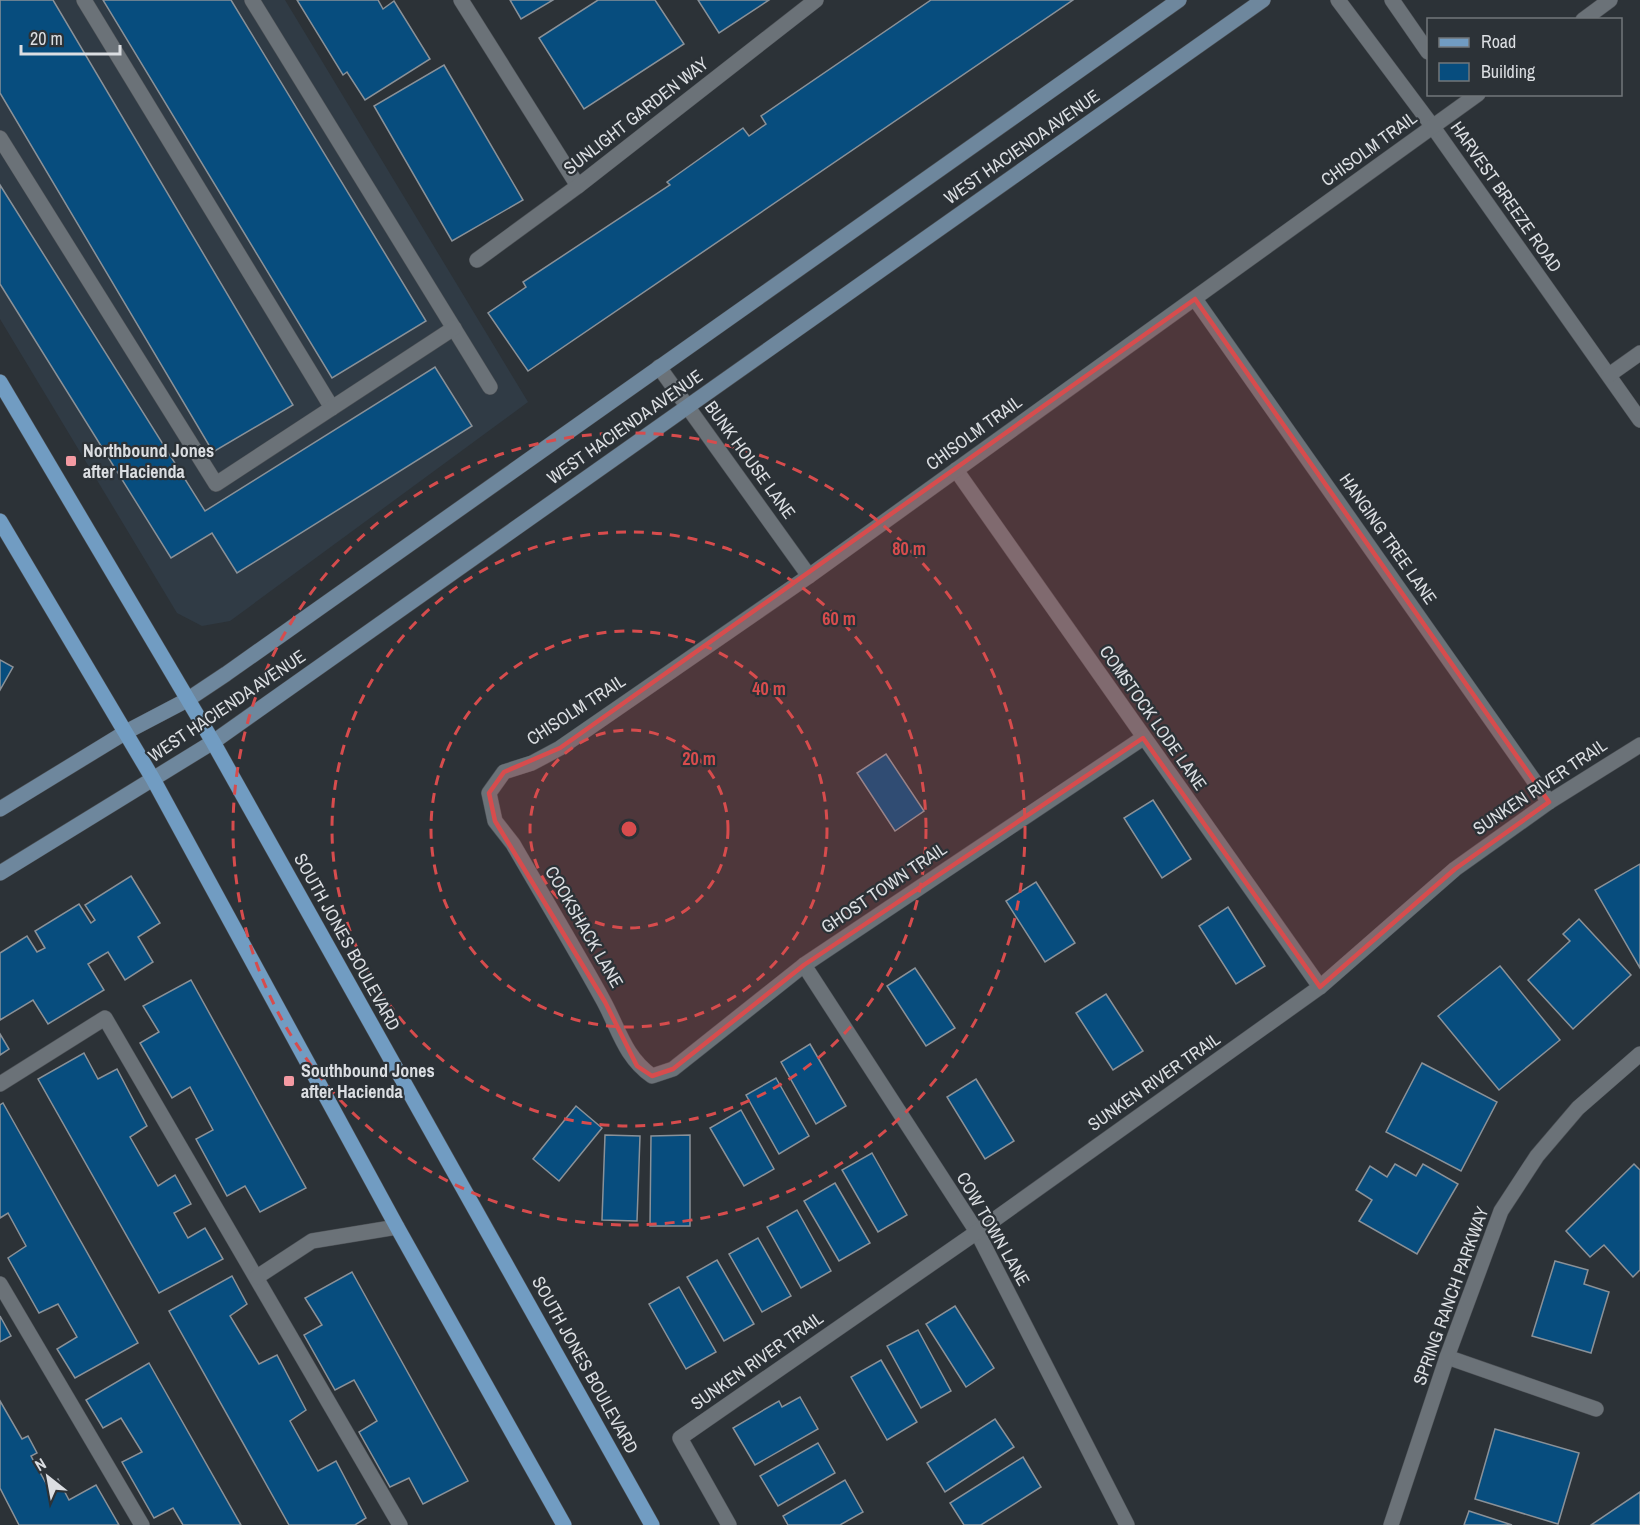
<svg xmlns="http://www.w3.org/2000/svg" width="1640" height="1525" viewBox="0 0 1640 1525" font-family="'Archivo Narrow',sans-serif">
<rect width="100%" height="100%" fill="#2c3237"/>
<!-- built -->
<path fill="#303b45" d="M0 0H285L528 402 230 621 202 626 177 613 0 319Z"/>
<!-- building -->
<g fill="#074d7e" stroke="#8a9198" stroke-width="1.5">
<path d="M0 0H53L293 405 213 452 0 93Z"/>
<path d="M103 0H231L426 321 332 378Z"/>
<path d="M297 0H378L383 9 394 1 430 59 365 100 347 72 343 75Z"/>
<path d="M510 0H553L521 19Z"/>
<path d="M598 0H655L684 44 584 109 539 38Z"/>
<path d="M698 0H769L719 33Z"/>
<path d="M931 0H1073L528 371 488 313 526 287 523 282 670 185 667 182 743 128 749 136 766 124 761 116Z"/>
<path d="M444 65 523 200 452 241 374 106Z"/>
<path d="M0 185 205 511 435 367 472 426 237 573 212 533 171 558 0 284Z"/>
<path d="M0 660 13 667 0 690Z"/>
<path d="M886 754 924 811 895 831 857 773Z"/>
<path d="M1153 800 1191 859 1162 878 1124 818Z"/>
<path d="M1640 864V968L1595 890Z"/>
<path d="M131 876 160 923 138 937 153 962 125 980 108 952 88 964 104 990 48 1024 33 1000 0 1020V953L27 936 37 952 45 948 35 931 79 904 91 923 95 920 85 905Z"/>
<path d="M1036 882 1075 943 1045 962 1006 901Z"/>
<path d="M1228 907 1265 966 1236 984 1199 926Z"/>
<path d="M1579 919 1631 975 1573 1029 1528 980 1570 941 1563 934Z"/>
<path d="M1500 966 1560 1040 1499 1090 1438 1016Z"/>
<path d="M915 968 955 1028 926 1046 887 986Z"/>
<path d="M191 980 306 1188 260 1212 245 1186 227 1196 196 1139 213 1130 190 1087 172 1098 140 1043 159 1032 143 1006Z"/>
<path d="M1106 994 1143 1051 1113 1070 1076 1013Z"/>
<path d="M0 1034 9 1049 0 1055Z"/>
<path d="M810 1044 846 1106 816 1124 781 1062Z"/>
<path d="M84 1053 98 1079 117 1069 147 1126 130 1137 158 1186 175 1175 191 1204 174 1213 188 1238 205 1228 223 1259 159 1293 38 1079Z"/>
<path d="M1422 1063 1497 1102 1461 1171 1386 1132Z"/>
<path d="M776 1078 809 1136 779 1154 746 1095Z"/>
<path d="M976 1079 1014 1141 985 1159 947 1097Z"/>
<path d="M3 1103 138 1343 75 1378 57 1349 77 1337 58 1304 39 1313 8 1258 26 1246 8 1213 0 1218V1105Z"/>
<path d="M576 1106 602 1128 559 1181 533 1159Z"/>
<path d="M741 1110 774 1169 744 1186 710 1128Z"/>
<path d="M605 1135 640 1136 637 1221 602 1220Z"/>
<path d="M690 1135V1226H650L651 1136Z"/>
<path d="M872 1153 907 1215 878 1232 842 1170Z"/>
<path d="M1395 1164 1416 1176 1423 1164 1458 1184 1417 1254 1359 1221 1372 1200 1356 1190 1370 1166 1387 1177Z"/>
<path d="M1634 1164 1640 1170V1270L1633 1277 1604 1245 1590 1257 1566 1231Z"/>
<path d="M835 1183 870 1243 839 1261 804 1201Z"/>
<path d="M797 1210 831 1271 801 1288 767 1227Z"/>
<path d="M758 1238 791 1296 762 1312 729 1254Z"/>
<path d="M717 1260 754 1324 724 1341 687 1277Z"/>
<path d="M1555 1261 1588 1270 1584 1284 1609 1292 1591 1353 1532 1336Z"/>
<path d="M352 1272 468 1481 423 1504 409 1478 390 1487 359 1432 377 1421 354 1380 335 1390 304 1335 322 1325 305 1298Z"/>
<path d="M232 1276 247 1304 230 1316 259 1364 277 1355 306 1410 290 1421 318 1471 336 1461 366 1518 355 1525H289L169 1311Z"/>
<path d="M679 1287 716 1352 686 1369 649 1304Z"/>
<path d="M955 1306 994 1368 966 1387 926 1324Z"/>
<path d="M0 1316 11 1336 0 1342Z"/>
<path d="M918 1330 951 1391 921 1408 887 1346Z"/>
<path d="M881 1360 917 1422 887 1440 851 1377Z"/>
<path d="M149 1363 241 1525H183L173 1508 154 1518 122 1462 142 1452 121 1418 103 1428 86 1400Z"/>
<path d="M800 1397 818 1429 755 1465 733 1428 779 1401 782 1407Z"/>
<path d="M0 1401 22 1439 28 1436 37 1453 31 1456 47 1485 58 1479 69 1500 96 1485 119 1525H19L0 1488Z"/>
<path d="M995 1419 1014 1447 945 1492 927 1463Z"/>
<path d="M1495 1429 1579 1453 1558 1524 1475 1499Z"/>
<path d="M818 1443 835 1473 778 1506 760 1476Z"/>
<path d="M1023 1457 1041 1487 981 1525H964L950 1503Z"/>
<path d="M845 1480 863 1512 840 1525H788L783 1516Z"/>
<path d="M1640 1492V1525H1591Z"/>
<path d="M1469 1511 1512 1525H1464Z"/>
</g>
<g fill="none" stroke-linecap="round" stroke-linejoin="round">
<!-- service casing -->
<g stroke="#4c5055" stroke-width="16">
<g id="service">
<path d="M84 0 332 408"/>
<path d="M252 0 490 387"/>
<path d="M0 138 216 484 454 328"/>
<path d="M0 1084 105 1018 400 1525"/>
<path d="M257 1277 312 1241 397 1227"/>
<path d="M0 1284 142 1525"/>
</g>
</g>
<!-- minor casing -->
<g stroke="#4c5055" stroke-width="16">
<g id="minor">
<path d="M461 0 578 186"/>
<path d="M1338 0 1433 127 1640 420"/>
<path d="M1392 0 1428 52"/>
<path d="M1583 20 1610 0"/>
<path d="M477 260 578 186 816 0"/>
<path d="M1195 299 1549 802"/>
<path d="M659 367 809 576"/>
<path d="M1609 375 1640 353"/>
<path d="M956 470 1320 987"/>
<path d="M1143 738 804 965 673 1069 652 1076C624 1056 619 1029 603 1000 574 947 543 896 513 844L495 821 489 793 504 772 532 763 560 748 809 576 1478 94"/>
<path d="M804 965 977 1232 1127 1525"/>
<path d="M1447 1357 1596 1409"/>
<path d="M729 1525 680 1438 977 1232 1320 987 1455 869 1549 802 1640 745"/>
<path d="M1391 1525 1447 1357 1501 1211 1537 1156 1578 1108 1640 1054"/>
</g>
</g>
<!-- secondary casing -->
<g stroke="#4c5055" stroke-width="16">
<g id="secondary">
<path d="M0 809 126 732 187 700 226 674 1179 0"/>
<path d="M0 873 213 742 1263 0"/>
</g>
</g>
<!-- primary casing -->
<g stroke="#4c5055" stroke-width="16">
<g id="primary">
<path d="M0 382 213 742 652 1525"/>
<path d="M0 521 153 779 397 1227 564 1525"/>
</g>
</g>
<!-- service -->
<use href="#service" stroke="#6b7278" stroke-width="15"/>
<!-- minor -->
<use href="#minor" stroke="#6b7278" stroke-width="15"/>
<!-- secondary -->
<use href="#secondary" stroke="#6e879d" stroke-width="15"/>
<!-- primary -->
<use href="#primary" stroke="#719cc2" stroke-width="15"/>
</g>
<!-- marked area -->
<path fill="#d74c4d" fill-opacity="0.2" stroke="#d74c4d" stroke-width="4.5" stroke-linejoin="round" d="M1195 299 1549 802 1455 869 1320 987 1143 738 804 965 673 1069 652 1076 637 1066 605 1002 495 821 489 793 504 772 560 748Z"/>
<!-- distance rings -->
<g fill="none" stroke="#d74c4d" stroke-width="3" stroke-dasharray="10 8">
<circle cx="629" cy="829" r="99"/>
<circle cx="629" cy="829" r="198"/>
<circle cx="629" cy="829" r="297"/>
<circle cx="629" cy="829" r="396"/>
</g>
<!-- markers -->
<g fill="#f49aa2" stroke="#2c3237" stroke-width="2">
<rect x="65" y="455" width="12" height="12" rx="3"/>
<rect x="283" y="1075" width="12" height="12" rx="3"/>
</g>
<g text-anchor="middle" stroke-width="4.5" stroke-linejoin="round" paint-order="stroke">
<!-- street labels -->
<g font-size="18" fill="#dbdee2" stroke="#2c3237">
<text transform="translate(636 116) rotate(-38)" y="6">SUNLIGHT GARDEN WAY</text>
<text transform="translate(1022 147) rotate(-35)" y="6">WEST HACIENDA AVENUE</text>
<text transform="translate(1369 149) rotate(-36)" y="6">CHISOLM TRAIL</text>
<text transform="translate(1506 197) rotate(55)" y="6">HARVEST BREEZE ROAD</text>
<text transform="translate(625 427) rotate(-35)" y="6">WEST HACIENDA AVENUE</text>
<text transform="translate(974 433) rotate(-36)" y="6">CHISOLM TRAIL</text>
<text transform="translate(750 460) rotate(54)" y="6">BUNK HOUSE LANE</text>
<text transform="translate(1388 539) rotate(55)" y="6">HANGING TREE LANE</text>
<text transform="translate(227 706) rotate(-34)" y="6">WEST HACIENDA AVENUE</text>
<text transform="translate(576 710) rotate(-33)" y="6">CHISOLM TRAIL</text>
<text transform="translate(1153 718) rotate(55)" y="6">COMSTOCK LODE LANE</text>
<text transform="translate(1540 787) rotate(-34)" y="6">SUNKEN RIVER TRAIL</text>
<text transform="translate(884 888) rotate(-34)" y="6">GHOST TOWN TRAIL</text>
<text transform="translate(584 927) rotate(60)" y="6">COOKSHACK LANE</text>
<text transform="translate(347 942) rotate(61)" y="6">SOUTH JONES BOULEVARD</text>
<text transform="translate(1154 1082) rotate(-35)" y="6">SUNKEN RIVER TRAIL</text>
<text transform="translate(993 1229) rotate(60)" y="6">COW TOWN LANE</text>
<text transform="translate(1451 1296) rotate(-70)" y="6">SPRING RANCH PARKWAY</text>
<text transform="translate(757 1361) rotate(-35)" y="6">SUNKEN RIVER TRAIL</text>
<text transform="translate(585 1365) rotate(61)" y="6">SOUTH JONES BOULEVARD</text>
</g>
<!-- poi labels -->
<g font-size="18" font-weight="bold" fill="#dbdee2" stroke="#2c3237" text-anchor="start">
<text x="83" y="457">Northbound Jones<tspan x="83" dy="21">after Hacienda</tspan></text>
<text x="301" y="1077">Southbound Jones<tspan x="301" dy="21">after Hacienda</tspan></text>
</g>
</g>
<circle cx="629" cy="829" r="9" fill="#d74c4d" stroke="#2c3237" stroke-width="3"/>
<g font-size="18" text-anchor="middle" font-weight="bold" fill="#d74c4d" stroke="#2c3237" stroke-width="4.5" stroke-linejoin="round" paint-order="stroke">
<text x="909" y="555">80 m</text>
<text x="839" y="625">60 m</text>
<text x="769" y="695">40 m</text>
<text x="699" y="765">20 m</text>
</g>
<!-- legend -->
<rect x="1427" y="18" width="195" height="78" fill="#2c3237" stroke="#72777b" stroke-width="1.5"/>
<rect x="1439" y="38" width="30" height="9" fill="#719cc2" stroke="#72777b" stroke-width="1.5"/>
<text x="1481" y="48" font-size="18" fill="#dbdee2">Road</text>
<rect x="1439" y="63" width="30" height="18" fill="#074d7e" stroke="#72777b" stroke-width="1.5"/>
<text x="1481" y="78" font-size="18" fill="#dbdee2">Building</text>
<!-- north arrow -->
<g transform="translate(48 1477) rotate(329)" stroke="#2c3237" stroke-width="4.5" paint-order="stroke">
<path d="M0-4.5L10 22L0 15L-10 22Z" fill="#dbdee2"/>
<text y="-9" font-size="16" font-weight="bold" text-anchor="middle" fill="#dbdee2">N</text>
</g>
<!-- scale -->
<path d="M21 45v9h99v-9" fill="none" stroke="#dbdee2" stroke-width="3"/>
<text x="30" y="45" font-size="18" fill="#dbdee2" stroke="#2c3237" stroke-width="4.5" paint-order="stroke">20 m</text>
</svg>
